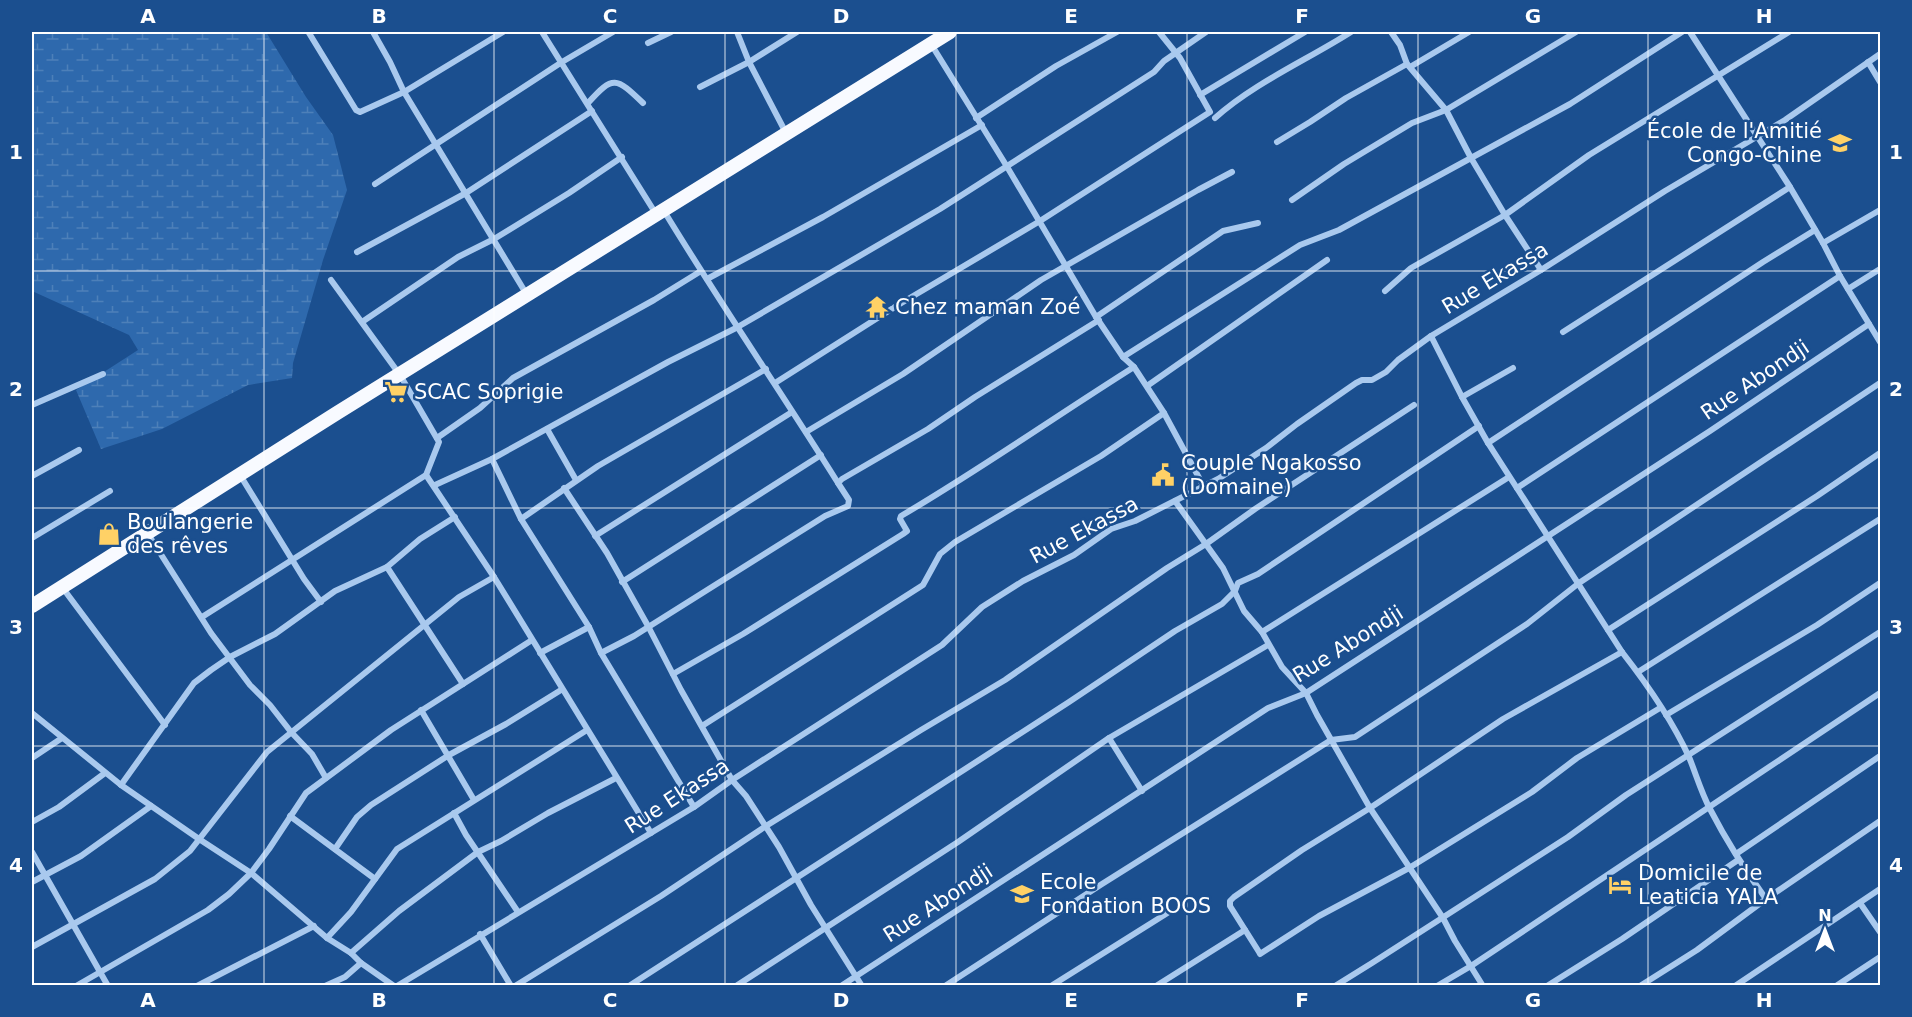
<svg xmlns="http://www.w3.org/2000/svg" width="1912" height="1017" viewBox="0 0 1912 1017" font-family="'DejaVu Sans',sans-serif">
<defs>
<pattern id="wetland-marsh" width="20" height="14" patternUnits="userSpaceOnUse" patternTransform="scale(1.5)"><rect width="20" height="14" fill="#2e69ad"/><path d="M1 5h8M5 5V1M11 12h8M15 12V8" fill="none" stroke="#4d80b9"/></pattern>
</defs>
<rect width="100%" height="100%" fill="#1b4f8f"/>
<!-- wetland -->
<path fill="url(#wetland-marsh)" d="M32 32H266L306 97 333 135 347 190 323 260 293 363 292 378 248 385 162 429 101 449 76 390 138 350 129 335 32 291Z"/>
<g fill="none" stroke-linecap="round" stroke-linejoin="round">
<!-- minor -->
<g stroke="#a9c9ee" stroke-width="6">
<path d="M373 32 390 62 404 92 527 295"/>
<path d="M542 32 656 214"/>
<path d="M737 32 749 62 786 133"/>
<path d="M1391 32 1400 45 1407 64 1446 110 1471 158 1505 215 1541 270"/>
<path d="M1690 32 1790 187 1823 243 1840 276 1880 342"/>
<path d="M309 33 356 110 360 112 404 92 503 32"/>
<path d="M648 43 671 32"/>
<path d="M931 44 1006 165 1096 317 1123 357 1134 367 1164 413 1204 487"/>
<path d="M1868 62 1880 82"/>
<path d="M1410 67 1469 32"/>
<path d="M700 87 749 62 797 32"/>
<path d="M1200 95 1305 32"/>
<path d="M588 103C613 75 616 77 643 103"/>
<path d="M976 118 1056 66 1117 32"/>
<path d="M1215 118C1254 83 1307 60 1351 32"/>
<path d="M1277 142 1310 122 1346 98 1407 64"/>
<path d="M375 184 562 62 613 32"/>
<path d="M1292 200 1344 164 1412 123 1446 110 1576 32"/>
<path d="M664 211C720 303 781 392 838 483"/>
<path d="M1823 243 1880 210"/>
<path d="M357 252 466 193 592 111"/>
<path d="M707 279 823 217 982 125"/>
<path d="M1848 289 1880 269"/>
<path d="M1385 291 1411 268 1505 215 1589 155 1789 32"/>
<path d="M1096 317 1223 231 1258 223"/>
<path d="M362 322 458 257 494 239 569 193 622 157"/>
<path d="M1563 332 1790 187"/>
<path d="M1431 336 1462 397 1488 443 1622 652C1647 684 1672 720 1689 757 1696 774 1701 792 1710 809 1726 840 1745 870 1766 899"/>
<path d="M1123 357 1300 245 1339 230 1570 104 1682 32"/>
<path d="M775 383 898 305 1040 221 1210 112 1180 58 1159 32"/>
<path d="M1147 386 1327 260"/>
<path d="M1462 397 1513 368"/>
<path d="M32 405 103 374"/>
<path d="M547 429 576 480"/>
<path d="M806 432 903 374 1041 280 1198 190 1232 172"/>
<path d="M437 438 480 408 513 378 654 300 701 271"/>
<path d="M1488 443 1763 262 1815 230"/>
<path d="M492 459 521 519 589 627 601 653 694 807"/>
<path d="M240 475 304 579 321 602"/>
<path d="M426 475 494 577 651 833"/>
<path d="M32 476 79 450"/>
<path d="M435 485 492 459 668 362 736 328 940 209 1154 72 1164 61 1206 32"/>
<path d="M564 488 607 553 648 626 681 690 732 780 746 796 779 847 811 905 862 986"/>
<path d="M1517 488 1840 276"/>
<path d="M1175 501 1223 568 1244 611 1262 632 1282 667 1306 693 1317 715 1370 808 1443 918 1455 941 1483 986"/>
<path d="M521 519 598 466 766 369"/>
<path d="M148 534 211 633 250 685 270 705 291 732 312 754 326 778"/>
<path d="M595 536 792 412"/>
<path d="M32 538 110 491"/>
<path d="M387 567 463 684"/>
<path d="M622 582 821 455"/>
<path d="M62 587 165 725"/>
<path d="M202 617 426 475 439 442 400 375 331 280"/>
<path d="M1608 630 1817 496 1880 453"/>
<path d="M1262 632 1509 477"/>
<path d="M1622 652 1503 719 1370 808 1302 850 1234 897 1230 901V906L1259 952 1260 954 1319 916 1409 868 1532 792 1577 758 1660 708"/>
<path d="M540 653 589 627"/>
<path d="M601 653 634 636 825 516 848 506 849 500 838 483 842 479 928 429 975 397 1099 320"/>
<path d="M1638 672 1880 519"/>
<path d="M673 674 743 634 903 534 907 531 900 519 901 516C981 469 1056 416 1134 367"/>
<path d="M421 710 474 800"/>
<path d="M32 713 121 785 199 839 251 873 327 938 351 953 361 963 394 986"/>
<path d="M1666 715 1817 625 1880 583"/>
<path d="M702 726 923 585 940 554 955 542 1101 456 1164 413"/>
<path d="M1109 738 1142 791"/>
<path d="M32 758 62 738"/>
<path d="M121 785 194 683 211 670 230 657 275 634 335 591 387 567 420 539 455 517"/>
<path d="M454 813 466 835 518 912"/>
<path d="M290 816 375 879"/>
<path d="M32 822 59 807 105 773"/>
<path d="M335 849 357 817 371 805 449 755 506 724 561 690"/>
<path d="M32 852 108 986"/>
<path d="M1736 854 1880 756"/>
<path d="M32 882 81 856 151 806"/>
<path d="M1860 903 1880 932"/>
<path d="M480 934 511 986"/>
<path d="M327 938 351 912 397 849 587 730"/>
<path d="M32 947 155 879 190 851 267 752 459 597 494 577"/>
<path d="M351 953 399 911 478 852 501 841 548 813 616 778"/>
<path d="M76 986 208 910 229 894 251 873 269 849 306 793 391 730 532 640"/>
<path d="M197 986 314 926"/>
<path d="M325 986 345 977 361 963"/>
<path d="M397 986 694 807 732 780 942 645 982 607 1023 581 1074 555 1111 529 1135 521 1218 479 1266 448 1297 424 1356 383 1362 380H1372L1386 372 1398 360 1431 336 1541 270 1665 191 1785 120 1880 54"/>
<path d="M515 986 661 896 766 826 921 730 1005 680 1167 568 1206 544 1255 509 1414 405"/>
<path d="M629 986 1069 702 1175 631 1222 604 1235 591 1238 583 1258 574 1479 426"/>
<path d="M736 986 958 842 1109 738 1268 645"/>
<path d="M841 986 1268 708 1306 693 1710 431 1869 324"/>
<path d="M945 986 1102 884 1331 740 1355 737 1527 624 1579 583 1880 383"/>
<path d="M1051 986 1169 912"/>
<path d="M1156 986 1245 930"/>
<path d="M1335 986 1372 963 1568 837 1626 795 1880 632"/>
<path d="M1437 986 1471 966 1880 693"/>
<path d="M1547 986 1622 939 1738 860"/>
<path d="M1640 986 1697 950 1766 899 1880 821"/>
<path d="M1735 986 1880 889"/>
<path d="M1836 986 1880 957"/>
</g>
<!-- trunk -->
<path stroke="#f8faff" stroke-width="14" d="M32 606 337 413 950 32"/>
</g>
<!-- grid -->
<path fill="none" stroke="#fff" stroke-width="1.5" stroke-opacity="0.55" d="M264 32V986M494 32V986M725 32V986M956 32V986M1187 32V986M1418 32V986M1648 32V986M32 271H1880M32 508H1880M32 746H1880"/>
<!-- icons -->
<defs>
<g id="university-bare" transform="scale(1.8)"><path d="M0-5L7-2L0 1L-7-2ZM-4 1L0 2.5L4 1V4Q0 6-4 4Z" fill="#ffd166" stroke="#1b4f8f" stroke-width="2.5" paint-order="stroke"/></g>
<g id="temple-bare" transform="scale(1.8)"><path d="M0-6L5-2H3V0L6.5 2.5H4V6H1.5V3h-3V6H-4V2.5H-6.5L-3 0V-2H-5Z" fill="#ffd166" stroke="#1b4f8f" stroke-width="2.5" paint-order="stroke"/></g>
<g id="supermarket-bare" transform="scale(1.8)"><path d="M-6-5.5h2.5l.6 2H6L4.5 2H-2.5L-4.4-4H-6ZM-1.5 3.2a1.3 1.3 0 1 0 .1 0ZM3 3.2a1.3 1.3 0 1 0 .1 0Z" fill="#ffd166" stroke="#1b4f8f" stroke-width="2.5" paint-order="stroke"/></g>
<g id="civic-bare" transform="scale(1.8)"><path d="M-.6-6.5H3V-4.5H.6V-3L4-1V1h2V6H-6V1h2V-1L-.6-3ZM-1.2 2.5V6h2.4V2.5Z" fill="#ffd166" stroke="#1b4f8f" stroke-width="2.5" paint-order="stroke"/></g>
<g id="shop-bare" transform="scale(1.8)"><path d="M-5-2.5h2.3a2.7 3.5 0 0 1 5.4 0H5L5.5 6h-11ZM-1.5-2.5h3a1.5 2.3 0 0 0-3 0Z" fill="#ffd166" stroke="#1b4f8f" stroke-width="2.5" paint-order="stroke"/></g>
<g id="hotel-bare" transform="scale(1.8)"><path d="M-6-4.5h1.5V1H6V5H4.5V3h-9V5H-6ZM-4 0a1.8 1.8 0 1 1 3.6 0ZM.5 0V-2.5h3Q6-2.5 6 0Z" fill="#ffd166" stroke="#1b4f8f" stroke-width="2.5" paint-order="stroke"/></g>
<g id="school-bare" transform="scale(1.8)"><path d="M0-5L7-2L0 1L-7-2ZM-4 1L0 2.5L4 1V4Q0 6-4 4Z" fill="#ffd166" stroke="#1b4f8f" stroke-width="2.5" paint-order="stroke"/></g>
</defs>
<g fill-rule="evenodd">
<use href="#university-bare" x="1840" y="143"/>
<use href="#temple-bare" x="877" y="307"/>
<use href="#supermarket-bare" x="396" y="392"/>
<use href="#civic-bare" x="1163" y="475"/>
<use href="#shop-bare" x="109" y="534"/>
<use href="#hotel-bare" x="1620" y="885"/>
<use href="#school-bare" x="1022" y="894"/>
</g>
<g text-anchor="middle" stroke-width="5" stroke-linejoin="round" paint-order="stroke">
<!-- poi labels -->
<g font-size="21" fill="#fff" stroke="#1b4f8f" text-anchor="start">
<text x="1822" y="138" text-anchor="end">École de l'Amitié<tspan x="1822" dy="24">Congo-Chine</tspan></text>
<text x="895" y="314">Chez maman Zoé</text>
<text x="414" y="399">SCAC Soprigie</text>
<text x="1181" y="470">Couple Ngakosso<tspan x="1181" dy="24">(Domaine)</tspan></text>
<text x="127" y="529">Boulangerie<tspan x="127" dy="24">des rêves</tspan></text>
<text x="1638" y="880">Domicile de<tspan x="1638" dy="24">Leaticia YALA</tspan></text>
<text x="1040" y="889">Ecole<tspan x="1040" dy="24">Fondation BOOS</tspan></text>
</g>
<!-- street labels -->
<g font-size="21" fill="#fff" stroke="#1b4f8f">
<text transform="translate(1495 278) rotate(-31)" y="7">Rue Ekassa</text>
<text transform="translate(1755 380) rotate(-34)" y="7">Rue Abondji</text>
<text transform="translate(1084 530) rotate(-28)" y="7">Rue Ekassa</text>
<text transform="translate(1348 644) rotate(-32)" y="7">Rue Abondji</text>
<text transform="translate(677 796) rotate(-33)" y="7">Rue Ekassa</text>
<text transform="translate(938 903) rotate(-33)" y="7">Rue Abondji</text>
</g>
</g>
<!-- border -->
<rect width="1912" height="1017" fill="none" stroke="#1b4f8f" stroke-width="66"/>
<!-- north arrow -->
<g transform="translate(1825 930)" stroke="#1b4f8f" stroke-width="4.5" paint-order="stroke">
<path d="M0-4.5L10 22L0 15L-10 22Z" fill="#ffffff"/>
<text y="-9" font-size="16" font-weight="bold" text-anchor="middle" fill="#ffffff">N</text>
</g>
<rect x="33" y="33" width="1846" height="951" fill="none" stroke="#fff" stroke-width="2"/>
<g font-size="20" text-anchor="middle" font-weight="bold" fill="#fff">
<text x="148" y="23">A</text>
<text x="379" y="23">B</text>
<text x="610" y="23">C</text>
<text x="841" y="23">D</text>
<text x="1071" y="23">E</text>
<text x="1302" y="23">F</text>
<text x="1533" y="23">G</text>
<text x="1764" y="23">H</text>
<text x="16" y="159">1</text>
<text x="1896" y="159">1</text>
<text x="16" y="396">2</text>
<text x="1896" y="396">2</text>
<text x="16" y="634">3</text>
<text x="1896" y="634">3</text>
<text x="16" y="872">4</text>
<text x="1896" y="872">4</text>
<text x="148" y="1007">A</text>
<text x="379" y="1007">B</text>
<text x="610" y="1007">C</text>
<text x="841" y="1007">D</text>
<text x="1071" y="1007">E</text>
<text x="1302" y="1007">F</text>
<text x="1533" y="1007">G</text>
<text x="1764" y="1007">H</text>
</g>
</svg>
